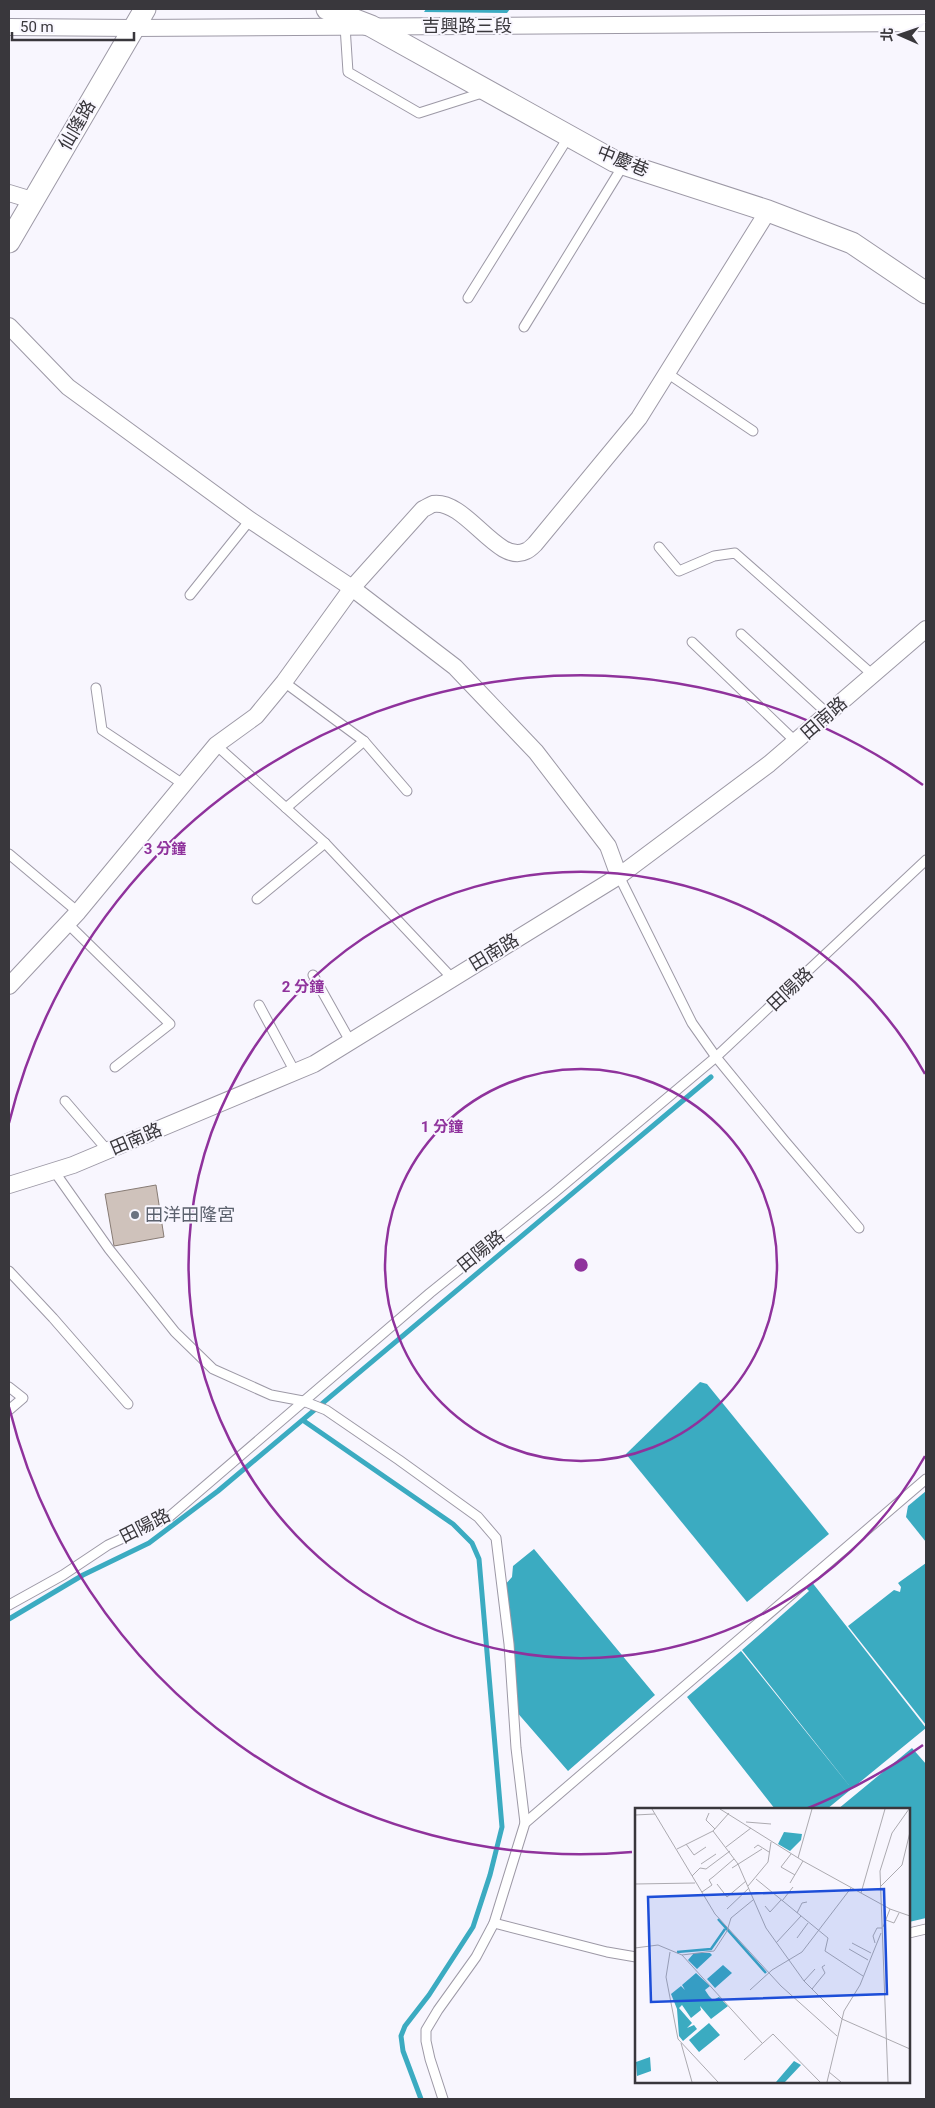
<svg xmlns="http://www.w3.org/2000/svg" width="935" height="2108" viewBox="0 0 935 2108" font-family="Roboto,'Noto Sans TC',sans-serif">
<rect width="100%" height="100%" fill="#f8f6fe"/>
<!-- water -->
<g fill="#3babc1">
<path d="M426 9H510L507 13 424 12Z"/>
<path d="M700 1382 707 1384 829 1534 747 1602 626 1454Z"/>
<path d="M926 1491V1542L906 1517 908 1506Z"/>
<path d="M534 1549 655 1695 568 1771 515 1710 504 1586 512 1577 513 1566Z"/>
<path d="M926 1563V1725L848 1626 894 1590 900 1592 901 1587 898 1583Z"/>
<path d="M811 1581 926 1728 827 1809H775L687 1697 741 1651 852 1789 742 1650 809 1591 805 1587Z"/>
<path d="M912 1748 926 1764V1918L909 1922V1809H838Z"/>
</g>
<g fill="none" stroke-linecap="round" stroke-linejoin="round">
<!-- stream -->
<g stroke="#3babc1" stroke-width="5">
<path d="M304 1421 453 1524 472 1543 479 1559 502 1827 490 1875 473 1927 429 1995 405 2026 401 2036 403 2051 421 2099"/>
<path d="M9 1619 83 1575 149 1543 218 1491 711 1077"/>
</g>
</g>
<!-- building -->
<path fill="#cfc2bb" stroke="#877b74" d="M156 1185 164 1237 114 1246 105 1194Z"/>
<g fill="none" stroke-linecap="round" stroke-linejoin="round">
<!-- service casing -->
<g stroke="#9d99a6" stroke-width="11">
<g id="service">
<path d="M345 26 348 72 419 113 485 92"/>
<path d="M468 298 569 136"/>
<path d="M524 327 624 164"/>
<path d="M667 373 753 431"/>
<path d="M659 547 679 571 714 556 735 553 873 675"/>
<path d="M190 595 250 520"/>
<path d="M741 634 828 714"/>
<path d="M692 642 796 742"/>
<path d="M284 682 364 741 407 791"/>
<path d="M96 688 102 730 183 784"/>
<path d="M216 745 325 843 452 978"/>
<path d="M286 808 364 741"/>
<path d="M9 854 78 912"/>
<path d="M619 876 692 1023 716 1057 784 1140 859 1228"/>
<path d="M257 899 325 843"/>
<path d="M67 923 170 1024 115 1067"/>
<path d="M313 975 350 1041"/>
<path d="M259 1005 295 1072"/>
<path d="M65 1101 108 1151"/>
<path d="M54 1171 109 1249 175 1332 213 1369 271 1395 303 1401 326 1410 399 1460 478 1517 496 1538 509 1644 516 1748 525 1823"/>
<path d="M9 1271 53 1318 128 1404"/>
<path d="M9 1387 23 1398 9 1410"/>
<path d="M9 1605 63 1575 108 1545 169 1517 430 1293 554 1193 716 1057 926 860"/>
<path d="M494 1923 607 1952 636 1957"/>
<path d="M909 1933 926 1929"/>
<path d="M443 2099 430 2059 426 2041V2030L438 2010 476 1957 494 1923 525 1823 926 1479"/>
</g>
</g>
<!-- minor casing -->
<g stroke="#9d99a6" stroke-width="18">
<g id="minor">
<path d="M9 27 134 28 926 23"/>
<path d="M9 193 32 200"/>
<path d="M9 326 68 387 250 520 352 588 455 667 536 752 608 846 619 876"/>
<path d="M9 986 78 912 216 745 256 716 284 682 352 588 423 509C426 508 430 505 433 504 466 499 498 566 526 551 529 550 532 547 535 544L639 418 768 211"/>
<path d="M9 1185 73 1165 314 1064 619 876 769 764 926 629"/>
</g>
</g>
<!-- tertiary casing -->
<g stroke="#9d99a6" stroke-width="23">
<g id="tertiary">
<path d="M327 9 371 26 614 161 768 211 852 243 926 293"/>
<path d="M9 242 145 9"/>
</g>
</g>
<!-- service -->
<use href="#service" stroke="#fff" stroke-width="9"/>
<!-- minor -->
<use href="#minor" stroke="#fff" stroke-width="16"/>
<!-- tertiary -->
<use href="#tertiary" stroke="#fff" stroke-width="21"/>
</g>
<!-- distance rings -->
<g fill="none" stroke="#8f329c" stroke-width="2.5">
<circle cx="581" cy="1265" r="196"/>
<path d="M925 1456A393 393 0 1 1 925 1074"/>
<path d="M923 1745A589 589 0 0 1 806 1809M632 1852A589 589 0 0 1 9 1407M9 1123A589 589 0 0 1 923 785"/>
</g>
<!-- markers -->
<circle fill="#6b7280" stroke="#f8f6fe" stroke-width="2" cx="135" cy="1215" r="5"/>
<g text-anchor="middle" stroke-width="4" stroke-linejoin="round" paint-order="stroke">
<!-- street labels -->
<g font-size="18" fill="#39373c" stroke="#f8f6fe">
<text x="467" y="32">吉興路三段</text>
<text transform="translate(77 125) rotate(-60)" y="6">仙隆路</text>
<text transform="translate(623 161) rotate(22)" y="6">中慶巷</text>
<text transform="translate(824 718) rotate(-41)" y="6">田南路</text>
<text transform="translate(494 952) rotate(-31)" y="6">田南路</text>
<text transform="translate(790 989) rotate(-43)" y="6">田陽路</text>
<text transform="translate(136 1139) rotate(-23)" y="6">田南路</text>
<text transform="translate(481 1251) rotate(-39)" y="6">田陽路</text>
<text transform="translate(145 1526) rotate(-27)" y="6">田陽路</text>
</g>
<!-- worship labels -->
<g font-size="18" fill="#5b616d" stroke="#f8f6fe" text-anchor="start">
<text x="145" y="1221">田洋田隆宮</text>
</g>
</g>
<!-- overview -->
<g transform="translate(635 1808)">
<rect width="275" height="275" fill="#f8f6fe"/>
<path d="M149 24 167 26 166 32 155 43 143 36ZM59 145H75L77 147 62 161 53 152ZM88 157 97 165 80 180 72 171ZM61 165 75 178 70 182 74 188 78 192 84 189 93 198 76 211 65 198 66 202 56 210 47 197 44 200 57 215 52 220 59 217 62 221 48 233 44 228 42 201 36 186 46 178 50 182 47 177ZM74 215 85 227 64 244 54 232ZM15 249 16 263 2 268 1 254ZM159 253 166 257 150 274H141Z" fill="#3babc1"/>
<path fill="none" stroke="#3babc1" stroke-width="2.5" d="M83 111 131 165M42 144 76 141 90 121"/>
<path fill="none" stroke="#acaab0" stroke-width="1" d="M17 1 80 106 146 178 202 228M85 1 168 53 255 101 275 108M74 5 71 12 80 21M0 7 20 6M111 14 136 16M78 23 103 56 131 120 169 173 207 211 275 241M51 36 59 47 71 39M91 39 116 20M119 40 123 37 134 44M42 41 78 23 94 5M156 46 146 59 160 67M163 50 177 1M66 56 81 46M97 60 127 41M57 68 65 60 71 61 95 43M121 71 193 130 190 143 228 168M155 75 168 53M0 76 60 75M82 76 92 89 111 73M113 78 133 54 136 34M246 78 267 57 275 24M67 84 77 77 74 72 78 69 99 51M226 85 250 1M147 93 158 79M130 98 135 104 146 92M92 101 114 80M162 105 167 95 172 94M251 112 259 115 264 105M248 119 255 101M162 130 173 115M141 135 166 108M217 135 236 145M240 135 238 128 242 120H247M0 140 23 137 47 147 127 235M214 141 233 152M35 144 31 169 43 231 83 274M47 147 79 143 92 123 96 110 118 92M169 173 180 161M177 181 190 165 187 159 190 157M115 182 137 162 167 144 216 80M46 235 57 274M109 252 138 226 185 274M194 264 206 274M192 274 209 203 225 177 246 125M253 274 245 63 257 25 274 1"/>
<path fill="#1d4ed8" fill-opacity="0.15" stroke="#1d4ed8" stroke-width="2.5" d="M249 81 252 186 16 194 13 89Z"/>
<rect width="275" height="275" fill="none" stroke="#39373c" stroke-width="2.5"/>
</g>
<circle cx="581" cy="1265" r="8" fill="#8f329c" stroke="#f8f6fe" stroke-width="2.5"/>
<g font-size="15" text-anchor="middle" font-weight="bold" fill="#8f329c" stroke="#f8f6fe" stroke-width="4" stroke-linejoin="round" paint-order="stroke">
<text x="165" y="854">3 分鐘</text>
<text x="303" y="992">2 分鐘</text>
<text x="442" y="1132">1 分鐘</text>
</g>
<!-- border -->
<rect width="935" height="2108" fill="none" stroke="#39373c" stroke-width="20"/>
<!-- north arrow -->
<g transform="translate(900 35) rotate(272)" stroke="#f8f6fe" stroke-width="4" paint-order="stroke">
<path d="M0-4L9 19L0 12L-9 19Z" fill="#39373c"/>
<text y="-8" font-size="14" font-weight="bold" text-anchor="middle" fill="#39373c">北</text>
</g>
<!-- scale -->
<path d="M12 32v8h122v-8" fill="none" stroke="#39373c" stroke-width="2.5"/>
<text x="20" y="32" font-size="15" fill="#39373c" stroke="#f8f6fe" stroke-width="4" paint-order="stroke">50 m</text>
</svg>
